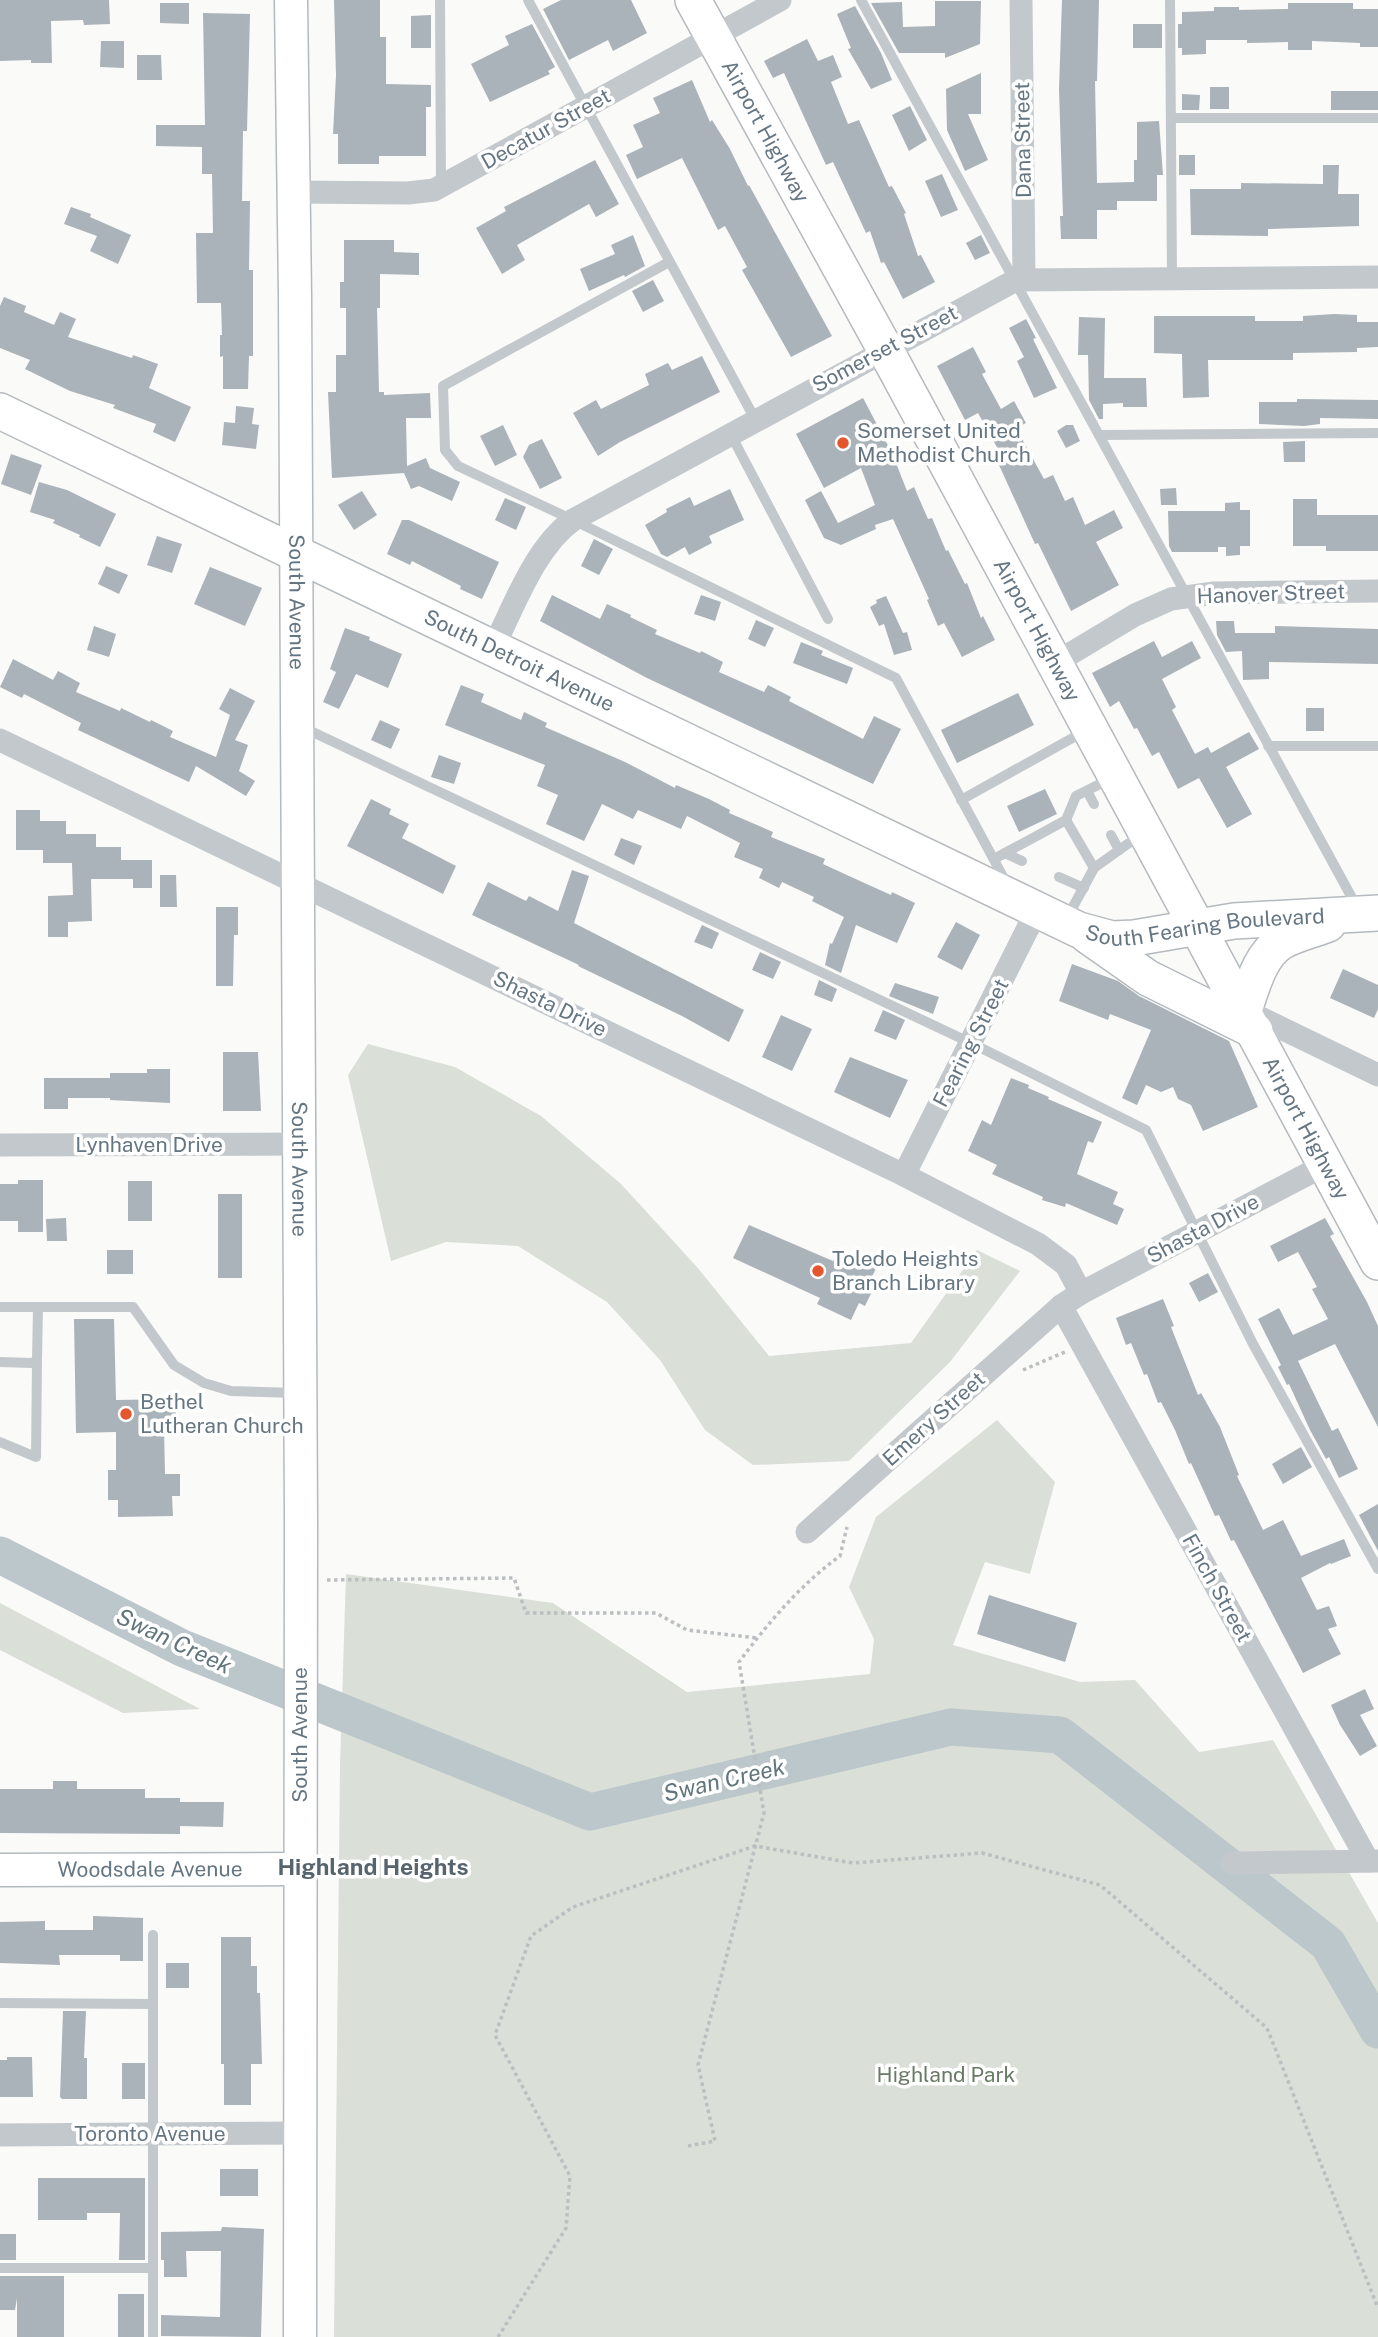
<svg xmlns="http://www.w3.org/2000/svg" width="1378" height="2337" viewBox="0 0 1378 2337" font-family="'Public Sans',sans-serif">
<rect width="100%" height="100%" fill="#fafaf8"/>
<!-- green -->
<g fill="#dadfd7">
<path d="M368 1044 455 1067 541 1116 621 1184 697 1267 769 1356 911 1343 977 1250 1020 1271 950 1362 849 1461 753 1465 705 1430 660 1360 607 1302 518 1246 446 1242 391 1261 348 1075Z"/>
<path d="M997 1420 1055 1482 1030 1574 985 1562 953 1645 1080 1682 1135 1680 1199 1752 1273 1740 1378 1923V2337H334L340 1765 346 1574 553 1603 687 1692 870 1674 874 1639 849 1587 876 1517Z"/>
<path d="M0 1603 200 1709 123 1713 0 1650Z"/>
</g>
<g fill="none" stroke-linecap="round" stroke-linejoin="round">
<!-- river -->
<path stroke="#bbc7cb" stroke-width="37" d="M0 1555 182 1648 590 1812 951 1727 1060 1735 1328 1944 1378 2030"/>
</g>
<!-- building -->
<g fill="#aab3b9">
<path d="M0 0H109L110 24 84 25 83 20 51 21 52 63H31V60L0 61Z"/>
<path d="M334 0H380V37H386V84L431 85V107H426V156H379V164H338V134H333L336 75Z"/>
<path d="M561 0H631L647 33 613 51 608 40 569 60 543 9Z"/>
<path d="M1062 0H1099L1097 81H1095L1097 183 1134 182V160H1137V122L1159 121 1163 175H1157V201H1117V210H1097V239H1061L1060 216H1063L1059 89Z"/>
<path d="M935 1H981L980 44 945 58V53H899L871 3 902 2 903 27 935 26Z"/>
<path d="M160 3H189V24L160 23Z"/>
<path d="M1288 3H1353V9H1378V47H1360V43L1312 41V50H1288V42L1247 43V40H1206V54L1182 55V48H1178V24H1182V12L1214 11V7H1239V10L1288 9Z"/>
<path d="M855 6 881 53 892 80 871 89 848 49 851 48 837 14Z"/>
<path d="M203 13 250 14 247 131H243L242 201H250L249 270H253V356H249L248 389H223V356L220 357V335H222L221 303H197L196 233H213L212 174H202V147L156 146V125H205Z"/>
<path d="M431 15V48H411V16Z"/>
<path d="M532 24 555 67 548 71 550 74 490 102 471 64 509 45 505 36Z"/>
<rect x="1133" y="24" width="29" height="24"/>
<path d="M807 39 818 61 833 55 842 77 831 82 848 124 859 120 889 187 892 186 906 213 904 214 918 256 921 255 935 282 903 299 884 262 881 263 870 231 866 233 833 162 826 165 784 73 773 78 764 61Z"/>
<path d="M101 41H124V68L100 67Z"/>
<path d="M137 55H161L162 80H137Z"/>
<path d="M981 73V114H968L988 160 965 171 947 130 946 89Z"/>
<path d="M692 80 710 122 712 120 730 149 748 186 749 185 832 336 791 357 742 270 747 267 725 226 718 230 682 158 637 179 626 155 643 147 633 125 660 113 653 98Z"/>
<rect x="1210" y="87" width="19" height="22"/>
<rect x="1331" y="91" width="47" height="19"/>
<path d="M1182 94 1200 95 1199 110H1182Z"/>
<path d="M910 106 927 140 909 151 892 115Z"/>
<rect x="1179" y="155" width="16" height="20"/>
<path d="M595 160 619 204 596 217 589 204 517 245 525 260 502 274 476 228 506 211 504 207Z"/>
<path d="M1323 165H1339L1338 194H1359V226L1268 229V236L1191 235 1190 189H1241V183L1323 184Z"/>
<path d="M942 174 958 210 941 217 925 181Z"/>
<path d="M71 207 91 214 90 217 131 235 118 264 90 251 97 236 64 224Z"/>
<path d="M633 235 645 266 625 277 624 275 589 291 580 269 615 254 611 245Z"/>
<path d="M981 235 990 253 975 260 966 243Z"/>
<path d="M344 240H394V252L419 253V275L380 274V308H377L379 392H384V395L430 393 431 418H406L407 466 426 458 430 468 460 482 452 501 419 486 411 489 404 473 332 478 328 392H336V355H346V308H340V282H344Z"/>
<path d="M653 280 664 301 643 312 632 291Z"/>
<path d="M4 297 26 306 24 312 54 325 60 312 76 319 68 337 132 358 133 355 158 364 149 388 191 407 175 442 153 432 156 424 113 408 115 405 70 391 25 369 30 360 0 348V306Z"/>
<path d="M1334 314 1357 315V322H1378V347L1357 348V352L1293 353V360H1208L1209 397 1183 398 1182 354 1154 353V316H1255V321H1303V316Z"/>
<path d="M1079 317 1105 318 1104 378H1146L1147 407H1123V403L1103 404V419H1099L1089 400 1088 355H1078Z"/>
<path d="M1026 319 1036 338 1033 339 1057 388 1034 398 1017 361 1024 357 1009 328Z"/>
<path d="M973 347 986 372 982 374 1001 409 1014 401 1026 423 1016 428 1044 479 1053 475 1065 501 1073 497 1085 525 1114 510 1123 528 1096 542 1119 585 1071 611 1038 543 1035 544 994 454 999 451 978 413 965 420 937 366Z"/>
<path d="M702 356 720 392 620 442 598 456 573 413 596 400 601 409 649 385 645 374 668 363 672 370Z"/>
<path d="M863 398 892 453 907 491 914 487 928 519 932 518 946 551 948 550 965 584 967 583 981 618 983 616 995 640 962 657 944 623 938 626 927 600 929 599 893 519 875 525 876 529 841 545 824 538 805 500 821 491 838 523 875 505 861 468 824 488 796 434Z"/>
<path d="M1297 399 1378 400V419L1320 418V424L1304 426 1259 424V402H1297Z"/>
<path d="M236 406 254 408 252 424 259 425 256 449 222 445 224 422 235 423Z"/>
<path d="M503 425 517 455 495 466 480 436Z"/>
<path d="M1066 425H1073L1080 441 1066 448 1057 431Z"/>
<path d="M542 439 562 478 540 489 523 457 529 445Z"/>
<path d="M1305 441V462H1284L1283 442Z"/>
<path d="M11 454 42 465 31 495 1 484Z"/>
<path d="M39 482 67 490 116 514 100 547 79 537 80 535 53 523 55 520 30 512Z"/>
<path d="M1176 488 1177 505H1161L1160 489Z"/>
<path d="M730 489 744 520 709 536 712 543 689 555 685 547 667 557 661 554 645 525 667 512 666 509 690 497 694 506Z"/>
<path d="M362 491 377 515 354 530 338 505Z"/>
<path d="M505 498 526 507 516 530 495 520Z"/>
<path d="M1293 499H1317V515H1378V551H1326V546H1293Z"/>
<path d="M1240 502V510H1250V546H1240V555L1226 556V547H1218V552H1172L1169 546 1168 511H1225V503Z"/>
<path d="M402 520H409L499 562 482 599 460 589 461 586 412 561 410 565 387 554Z"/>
<path d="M157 536 182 544 172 573 147 565Z"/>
<path d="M594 539 613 549 599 575 581 566Z"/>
<path d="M106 566 128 575 119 594 98 584Z"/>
<path d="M210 567 262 588 245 626 194 604Z"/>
<path d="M552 595 600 619 607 604 631 615 630 617 657 630 655 634 700 653 701 651 723 662 719 672 764 692 768 685 791 697 789 701 863 739 874 716 901 729 873 784 647 678 540 621Z"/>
<path d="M701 595 721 602 715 621 694 614Z"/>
<path d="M886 596 903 633 907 632 912 650 894 655 884 624 879 626 870 607 877 603 876 600Z"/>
<path d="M756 620 774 628 765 647 748 639Z"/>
<path d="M1216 621H1234L1235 633H1275V626L1378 629V664L1269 662V679L1243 680 1242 651 1226 652 1217 635Z"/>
<path d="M94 626 116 634 109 657 87 650Z"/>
<path d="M345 628 370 637 369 640 402 654 388 688 356 674 339 709 323 702 336 672 330 669Z"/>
<path d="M1154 641 1162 657 1192 641 1201 658 1162 679 1176 707 1172 710 1195 754 1208 747 1211 753 1249 732 1259 749 1226 767 1252 814 1227 828 1199 778 1178 789 1159 752 1152 756 1137 728 1134 729 1119 701 1110 707 1092 673Z"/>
<path d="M801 642 823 651 821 655 853 668 847 684 793 663Z"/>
<path d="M13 659 53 680 58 671 80 683 76 692 120 711 121 708 150 722 151 720 173 731 170 737 216 757 230 715 219 709 230 688 255 701 235 740 248 745 239 771 255 781 246 796 196 766 189 782 78 730 81 723 24 694 22 698 0 687Z"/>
<path d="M461 685 484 694 481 702 521 720 524 712 547 723 545 727 625 762 675 788 676 785 709 799 730 810 729 813 773 832 771 837 825 859 823 864 849 876 891 895 892 892 915 903 897 943 856 925 841 973 825 965 830 943 832 944 844 917 812 901 814 897 782 882 779 888 759 878 763 869 734 857 740 843 687 816 681 829 638 810 633 819 602 804 584 841 546 824 558 795 537 786 545 765 445 725Z"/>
<path d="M1018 693 1034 725 957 763 941 730Z"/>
<rect x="1306" y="708" width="18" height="23"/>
<path d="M380 720 400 729 391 749 371 740Z"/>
<path d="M439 755 461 763 454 784 431 777Z"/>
<path d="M1045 789 1057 814 1019 832 1007 806Z"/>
<path d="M371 799 391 809 389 814 409 824 402 838 456 866 443 894 347 846Z"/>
<path d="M16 810H40V821H66V834H96V847H121V860H152V888H133V879H91L92 921 68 922V937H48V896L73 895 72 863H43V850H16Z"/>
<path d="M621 838 642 846 634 865 614 855Z"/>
<path d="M572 870 589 876 574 923 744 1010 729 1042 682 1016 578 966 579 965 472 915 488 882 526 901 529 896 558 911Z"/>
<path d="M160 875H176L177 907H160Z"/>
<path d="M216 907H238V935H234L233 986H216Z"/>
<path d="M956 922 980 935 962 970 937 957Z"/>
<path d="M702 925 719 933 712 949 694 942Z"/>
<path d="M760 952 781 962 773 979 752 970Z"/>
<path d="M1072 964 1118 981 1139 996 1229 1041 1258 1107 1203 1131 1191 1105 1178 1099 1173 1087 1161 1092 1146 1085 1137 1105 1122 1098 1151 1030 1110 1014 1108 1020 1059 1001Z"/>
<path d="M1343 969 1378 985V1009L1374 1018 1330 998Z"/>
<path d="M819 980 837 989 832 1002 814 995Z"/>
<path d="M895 983 939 997 933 1014 889 996Z"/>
<path d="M883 1010 905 1020 896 1040 874 1031Z"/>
<path d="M781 1015 812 1029 792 1071 762 1057Z"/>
<path d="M223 1052H258L261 1111H223Z"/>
<path d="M850 1057 908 1080 890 1118 834 1092Z"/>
<path d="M147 1069H170V1103L110 1100V1098H68V1109H44V1078H110V1073H147Z"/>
<path d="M1011 1078 1029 1085 1028 1088 1049 1097 1048 1099 1102 1122 1093 1143 1088 1141 1077 1174 1118 1192 1113 1204 1124 1209 1117 1225 1066 1203 1065 1207 1042 1200 1043 1197 992 1174 997 1165 968 1151 982 1120 991 1125Z"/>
<path d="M18 1180H43V1232H18V1221H0V1184H18Z"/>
<rect x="128" y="1181" width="24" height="40"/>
<rect x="218" y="1194" width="24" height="84"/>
<path d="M66 1218 67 1241H47L46 1219Z"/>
<path d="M1325 1218 1334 1234 1330 1236 1367 1302 1378 1326V1427L1335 1344 1298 1361 1332 1431 1338 1428 1358 1469 1339 1478 1329 1457 1326 1459 1310 1430 1289 1384 1287 1385 1278 1367 1281 1365 1258 1319 1279 1308 1293 1335 1328 1319 1312 1289 1317 1287 1298 1252 1278 1262 1270 1246Z"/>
<path d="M749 1225 833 1261 839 1250 849 1255 854 1251 879 1262 870 1281 876 1283 865 1306 859 1303 851 1320 817 1304 820 1298 733 1258Z"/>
<rect x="107" y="1250" width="26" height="24"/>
<path d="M1208 1273 1218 1292 1199 1302 1189 1283Z"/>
<path d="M1163 1299 1174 1326 1171 1327 1198 1395 1201 1393 1220 1427 1239 1475 1237 1476 1263 1530 1283 1520 1301 1556 1344 1539 1351 1556 1331 1564 1330 1563 1301 1578 1317 1610 1329 1606 1337 1626 1328 1629 1341 1654 1303 1673 1234 1540 1231 1541 1219 1515 1215 1516 1191 1463 1189 1464 1175 1430 1161 1402 1158 1403 1147 1374 1144 1375 1131 1343 1126 1345 1116 1318Z"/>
<path d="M74 1319H114L116 1400 176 1399V1429H164L165 1474H180V1496H172L173 1516 118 1517V1500H108V1470H116V1432L76 1433Z"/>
<path d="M1301 1447 1312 1467 1283 1484 1272 1464Z"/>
<path d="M1378 1504V1551L1359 1515Z"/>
<path d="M989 1595 1077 1623 1065 1662 977 1634Z"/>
<path d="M1365 1689 1374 1709 1360 1715 1377 1746 1360 1756 1340 1725 1331 1705Z"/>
<path d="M53 1781H77V1789H145V1798H180V1802H224L223 1827 180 1826V1834L0 1833V1789H53Z"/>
<path d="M93 1916 143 1918V1961H120V1955H59L60 1965 0 1963V1922L45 1921V1930H93Z"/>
<path d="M221 1937H251V1966H257V1993H260L262 2064H251V2105H224V2064H221Z"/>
<rect x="166" y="1963" width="23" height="25"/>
<path d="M63 2011H86L84 2058H87V2099H62L60 2097Z"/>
<path d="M7 2057H32L33 2097H0V2060H7Z"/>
<rect x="122" y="2063" width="23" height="36"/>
<rect x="220" y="2169" width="38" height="27"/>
<path d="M38 2178H145V2260H119L120 2213H87V2220H38Z"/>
<path d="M222 2227 264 2229 261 2337 161 2336V2315L220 2317 221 2251H186L187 2277H164V2260H161V2232L221 2231Z"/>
<rect x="0" y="2234" width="16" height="26"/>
<path d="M0 2276H64V2337H17V2298L15 2310H0Z"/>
<rect x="118" y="2294" width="26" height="43"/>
</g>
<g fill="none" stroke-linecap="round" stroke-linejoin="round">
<!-- secondary casing -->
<g stroke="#b3babf" stroke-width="35">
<g id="secondary">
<path id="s1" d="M291 0 295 296 301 1523 300 2337"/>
<path id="s2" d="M0 1870 299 1869"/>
</g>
</g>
<!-- primary casing -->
<g stroke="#b5babe" stroke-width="38">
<g id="primary">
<path id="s3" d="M693 0 885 349 1378 1262"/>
<path id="s4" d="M0 411 1079 930 1112 939 1134 938 1234 921 1378 913"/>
<path d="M1088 936 1148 978 1255 1031"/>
<path d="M1244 1010C1252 988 1259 956 1281 942 1295 934 1313 930 1328 924"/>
</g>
</g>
<!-- path -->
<g stroke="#bbbfc2" stroke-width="3.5" stroke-dasharray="3.5 3.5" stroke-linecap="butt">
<path d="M1023 1370 1065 1352"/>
<path d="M327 1580 514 1578 526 1613H656L687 1630 757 1638"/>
<path d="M688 2146 715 2141 698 2065 764 1813 739 1662C768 1623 801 1584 840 1556L847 1527"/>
<path d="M498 2337 566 2228 570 2176 495 2035 531 1936 573 1907 755 1846 853 1863 982 1853 1100 1885 1267 2028 1378 2308"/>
</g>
<!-- lane -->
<g stroke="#c3c8cc" stroke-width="10">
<path d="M440 0 441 186"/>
<path d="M528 0 755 419"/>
<path d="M861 0 1357 907"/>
<path d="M1170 0 1172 279"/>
<path d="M1171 118H1378"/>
<path d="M669 262 443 386 445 450 458 466 573 520 896 678 1007 884"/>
<path d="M730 433 828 619"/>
<path d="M1099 435 1378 433"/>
<path d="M302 727 971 1043 1146 1130 1253 1344 1378 1569"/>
<path d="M1268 746H1378"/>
<path d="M1087 791 1094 804"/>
<path d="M961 800 1085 731"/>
<path d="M1066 820 1094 868 1067 918"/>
<path d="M1111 835 1119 850"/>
<path d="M1005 853 1022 861"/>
<path d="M994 859 1066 820 1076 796 1110 779"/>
<path d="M1094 868 1143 833"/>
<path d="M1059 877 1084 888"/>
<path d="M0 1307H133L174 1365 204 1383 231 1391 297 1393"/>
<path d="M0 1362 32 1363 37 1360 38 1307"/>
<path d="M0 1442 36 1457 37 1360"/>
<path d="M0 2003 153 2004"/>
<path d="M0 2268H153"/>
<path d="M153 2337V1935"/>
</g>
<!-- street -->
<g stroke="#c3c8cc" stroke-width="23">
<path d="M1021 0 1024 279"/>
<path d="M294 192 408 193 434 190 780 0"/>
<path d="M492 650C514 607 534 548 573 520L1016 280 1378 277"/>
<path d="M1055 663 1135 615 1171 599 1214 593 1378 591"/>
<path d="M0 740 904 1175 1038 1244 1066 1265 1081 1293"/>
<path d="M1244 1010 1378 1075"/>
<path d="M0 1145 298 1144"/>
<path d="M904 1175 1037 910"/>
<path d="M1061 1306 1368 1861"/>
<path d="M807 1532 1061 1306 1081 1293 1325 1165"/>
<path d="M1232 1863 1378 1861"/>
<path d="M0 2135 300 2133"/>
</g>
<!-- secondary -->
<use href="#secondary" stroke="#fff" stroke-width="32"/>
<!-- primary -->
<use href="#primary" stroke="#fff" stroke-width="35"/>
</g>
<!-- markers -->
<g fill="#e4572e" stroke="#fff" stroke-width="2.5">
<circle cx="843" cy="443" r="7"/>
<circle cx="818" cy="1271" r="7"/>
<circle cx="126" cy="1414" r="7"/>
</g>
<g text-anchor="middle" stroke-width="7" stroke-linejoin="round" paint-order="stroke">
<!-- street labels -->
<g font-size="21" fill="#657683" stroke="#fff">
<text transform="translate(546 129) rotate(-29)" y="7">Decatur Street</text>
<text dy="7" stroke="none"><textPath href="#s3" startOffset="150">Airport Highway</textPath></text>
<text transform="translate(1023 140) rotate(-91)" y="7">Dana Street</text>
<text transform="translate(885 349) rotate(-28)" y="7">Somerset Street</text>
<text transform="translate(1271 594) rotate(-2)" y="7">Hanover Street</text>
<text dy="7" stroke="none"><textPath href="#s1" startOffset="602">South Avenue</textPath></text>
<text dy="7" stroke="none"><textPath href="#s3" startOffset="718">Airport Highway</textPath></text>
<text dy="7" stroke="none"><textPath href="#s4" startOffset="576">South Detroit Avenue</textPath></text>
<text dy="7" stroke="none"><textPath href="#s4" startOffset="1325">South Fearing Boulevard</textPath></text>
<text transform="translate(550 1004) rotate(26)" y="7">Shasta Drive</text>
<text transform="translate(971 1043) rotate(-63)" y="7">Fearing Street</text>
<text dy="7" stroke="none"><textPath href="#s3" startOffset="1284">Airport Highway</textPath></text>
<text x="149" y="1152">Lynhaven Drive</text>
<text dy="7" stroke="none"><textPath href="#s1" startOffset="1169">South Avenue</textPath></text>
<text transform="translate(1203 1229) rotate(-28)" y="7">Shasta Drive</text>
<text transform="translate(934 1419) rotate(-42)" y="7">Emery Street</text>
<text transform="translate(1217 1588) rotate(61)" y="7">Finch Street</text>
<text transform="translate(300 1735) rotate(-90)" y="7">South Avenue</text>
<text dy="7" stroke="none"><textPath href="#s2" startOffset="150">Woodsdale Avenue</textPath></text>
<text x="150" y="2141">Toronto Avenue</text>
</g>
<!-- poi labels -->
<g font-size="21" fill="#657683" stroke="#fff" text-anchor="start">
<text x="857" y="438">Somerset United<tspan x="857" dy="24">Methodist Church</tspan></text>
<text x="832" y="1266">Toledo Heights<tspan x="832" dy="24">Branch Library</tspan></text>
<text x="140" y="1409">Bethel<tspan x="140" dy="24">Lutheran Church</tspan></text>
</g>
<!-- park labels -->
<g font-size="21" fill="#687a64" stroke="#fff">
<text x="946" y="2082">Highland Park</text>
</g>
<!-- water labels -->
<g font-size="23" font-style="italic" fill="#60757c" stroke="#fff">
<text transform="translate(174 1641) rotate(25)" y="8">Swan Creek</text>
<text transform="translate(724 1780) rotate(-13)" y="8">Swan Creek</text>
</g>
<!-- neighbourhood labels -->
<g font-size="23" font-weight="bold" fill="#57646e" stroke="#fff">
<text x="373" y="1875">Highland Heights</text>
</g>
</g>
</svg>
